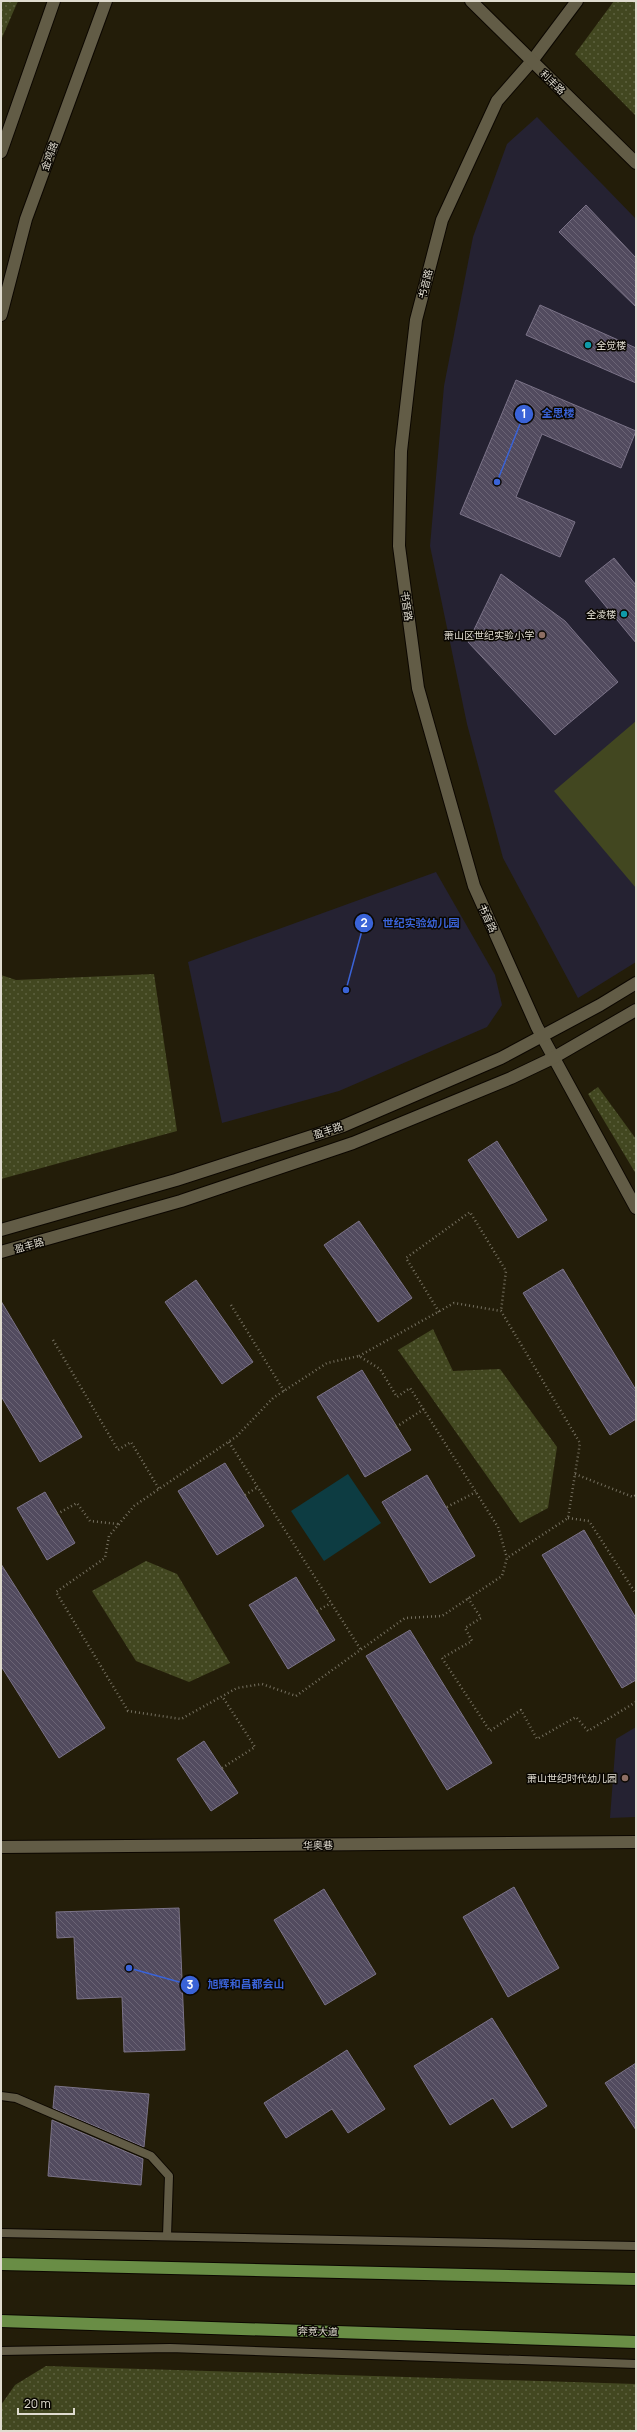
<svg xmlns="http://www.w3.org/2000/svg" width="637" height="2432" viewBox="0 0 637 2432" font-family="Manrope,'Noto Sans SC',sans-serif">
<defs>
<pattern id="grass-dots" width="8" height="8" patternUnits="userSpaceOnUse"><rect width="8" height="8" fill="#424720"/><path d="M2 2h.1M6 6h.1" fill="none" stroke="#5d613f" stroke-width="1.8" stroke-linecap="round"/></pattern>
<pattern id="building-back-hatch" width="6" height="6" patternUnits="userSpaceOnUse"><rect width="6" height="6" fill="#524b5f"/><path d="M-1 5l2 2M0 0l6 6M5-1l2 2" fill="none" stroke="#6b6475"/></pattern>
</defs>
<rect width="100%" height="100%" fill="#231d09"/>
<!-- education -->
<g fill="#252232">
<path d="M537 117 636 219V962L578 998 503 858 467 724 430 546 444 386 473 237 507 144Z"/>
<path d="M436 872 495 975 502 1005 487 1027 339 1091 222 1123 188 962Z"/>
<path d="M636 1727V1817L610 1818 616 1739Z"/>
</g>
<!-- grass -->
<g fill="url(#grass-dots)">
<path d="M1 1H18L1 40Z"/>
<path d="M614 1H636V116L575 54Z"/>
<path d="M154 974 177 1131 1 1179V975L16 980Z"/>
<path d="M598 1087 636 1139V1174L588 1094Z"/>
<path d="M433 1329 453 1371 500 1369 557 1447 548 1508 520 1523 398 1350Z"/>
<path d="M146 1561 177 1574 230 1663 189 1682 136 1661 92 1591Z"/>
<path d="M46 2366 636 2384V2431H1V2405L15 2385Z"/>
</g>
<!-- garden -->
<path fill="#424720" d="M636 721V888L554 791Z"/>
<!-- water -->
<path fill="#0d3c42" d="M348 1474 381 1523 324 1561 291 1511Z"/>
<!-- building -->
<g fill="url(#building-back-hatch)" stroke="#7b7388">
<path d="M586 205 636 258V307L559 232Z"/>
<path d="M540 305 636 348V383L526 335Z"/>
<path d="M516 380 636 431 621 468 542 434 516 497 575 522 560 557 460 514Z"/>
<path d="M614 558 636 585V643L585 581Z"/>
<path d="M501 574 565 621 618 682 555 735 468 642Z"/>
<path d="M497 1141 547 1220 518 1238 468 1160Z"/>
<path d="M359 1221 412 1298 378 1322 324 1245Z"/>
<path d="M563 1269 636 1390V1419L610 1435 523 1293Z"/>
<path d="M196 1280 253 1362 222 1384 165 1302Z"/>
<path d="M1 1301 82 1437 40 1462 1 1396Z"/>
<path d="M362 1370 411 1450 365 1477 317 1397Z"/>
<path d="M225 1463 264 1526 217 1555 178 1491Z"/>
<path d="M427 1475 475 1556 430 1583 382 1502Z"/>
<path d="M45 1492 75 1543 47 1560 17 1508Z"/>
<path d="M584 1530 636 1618V1680L622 1688 542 1555Z"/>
<path d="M1 1564 105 1728 59 1758 1 1666Z"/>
<path d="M296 1577 335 1640 288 1669 249 1605Z"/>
<path d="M410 1630 492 1763 447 1790 366 1656Z"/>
<path d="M204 1741 238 1793 211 1811 177 1759Z"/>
<path d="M514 1887 559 1968 508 1997 463 1917Z"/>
<path d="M324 1889 376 1974 325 2005 274 1920Z"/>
<path d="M179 1908 185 2050 124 2052 122 1997 77 1999 74 1937 57 1938 56 1912Z"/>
<path d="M492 2018 547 2106 512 2128 493 2098 450 2125 414 2066Z"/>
<path d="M347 2050 385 2109 348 2133 332 2109 286 2138 264 2103Z"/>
<path d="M636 2063V2130L605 2083Z"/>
<path d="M55 2086 149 2094 144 2147 53 2108Z"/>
<path d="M52 2120 143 2159 141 2185 48 2176Z"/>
</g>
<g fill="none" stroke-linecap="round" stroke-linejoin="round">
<!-- lane casing -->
<g stroke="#0c0700" stroke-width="10">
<g id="lane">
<path d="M1 2096 16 2098 151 2156 169 2176 167 2236"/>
<path d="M1 2233 636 2246"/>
<path d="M1 2351 170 2348 636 2364"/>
</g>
</g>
<!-- street casing -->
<g stroke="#0c0700" stroke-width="14">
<g id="street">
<path d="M577 1 532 61 497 101 442 220 416 320 401 451 399 546 418 688 474 886 537 1027 636 1208"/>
<path d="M1 1847 636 1842"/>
</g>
</g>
<!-- secondary casing -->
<g stroke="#0c0700" stroke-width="14">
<g id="secondary">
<path d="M471 1 636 163"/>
<path d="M1 152 54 1"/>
<path d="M1 315 26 219 106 1"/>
<path d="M1 1230 176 1180 343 1126 501 1058 600 1005 636 983"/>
<path d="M1 1252 181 1201 353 1143 511 1078 553 1058 636 1010"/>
</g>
</g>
<!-- primary casing -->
<g stroke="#0c0700" stroke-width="14">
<g id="primary">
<path d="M1 2264 636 2279"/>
<path d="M1 2321 636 2342"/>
</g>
</g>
<!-- path -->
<g stroke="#767161" stroke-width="2.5" stroke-dasharray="1 3" stroke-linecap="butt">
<path d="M231 1305 284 1391"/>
<path d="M439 1312 406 1258 470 1212 506 1271 501 1311"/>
<path d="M53 1340 118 1450 131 1442 159 1489"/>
<path d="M359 1356 454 1303 501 1311 580 1443 568 1518 507 1558 502 1576 442 1616 405 1618 296 1696 262 1684 237 1688 181 1719 128 1711 56 1592 105 1558 109 1536 134 1506 237 1436 273 1398 327 1363 359 1356 380 1369 397 1397 410 1388 498 1527 507 1558"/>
<path d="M396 1427 424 1409"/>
<path d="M229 1442 361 1650"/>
<path d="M575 1474 633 1497 636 1495"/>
<path d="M245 1495 258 1487"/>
<path d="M447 1507 476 1492"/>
<path d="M57 1514 77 1503 90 1521 118 1524"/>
<path d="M568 1518 589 1521 636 1594"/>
<path d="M468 1598 481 1618 465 1628 472 1641 442 1658 490 1731 521 1710 537 1739 576 1717 588 1731 636 1702"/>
<path d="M317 1611 331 1603"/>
<path d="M222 1768 255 1747 222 1696"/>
</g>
<!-- lane -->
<use href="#lane" stroke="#625c46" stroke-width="8"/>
<!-- street -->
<use href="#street" stroke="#625c46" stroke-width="12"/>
<!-- secondary -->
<use href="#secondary" stroke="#625c46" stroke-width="12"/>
<!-- primary -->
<use href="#primary" stroke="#698d45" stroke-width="12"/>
</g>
<!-- markers -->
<g fill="#0f9aa8" stroke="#0a0702" stroke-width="1.5">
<circle cx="588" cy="345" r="4"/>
<circle cx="624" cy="614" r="4"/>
</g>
<g fill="#8d6e63" stroke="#0a0702" stroke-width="1.5">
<circle cx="542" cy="635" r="4"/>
<circle cx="625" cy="1778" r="4"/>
</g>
<g text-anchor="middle" stroke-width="3" stroke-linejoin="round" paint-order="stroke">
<!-- street labels -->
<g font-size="10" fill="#e0dcd0" stroke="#0a0702">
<text transform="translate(553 82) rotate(44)" y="4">利丰路</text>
<text transform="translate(49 156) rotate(-70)" y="4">金鸡路</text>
<text transform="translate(425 284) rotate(-76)" y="4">书音路</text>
<text transform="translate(407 606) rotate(82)" y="4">书音路</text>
<text transform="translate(488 918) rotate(66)" y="4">书音路</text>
<text transform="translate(328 1130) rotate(-19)" y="4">盈丰路</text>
<text transform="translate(29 1245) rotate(-16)" y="4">盈丰路</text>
<text transform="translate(318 1845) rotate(-1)" y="4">华奥巷</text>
<text transform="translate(318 2331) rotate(2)" y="4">奔竞大道</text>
</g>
<!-- poi labels -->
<g font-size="10" fill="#e0dcd0" stroke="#0a0702" text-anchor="end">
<text x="596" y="349" text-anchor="start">全觉楼</text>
<text x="616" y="618">全凌楼</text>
<text x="534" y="639">萧山区世纪实验小学</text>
<text x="617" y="1782">萧山世纪时代幼儿园</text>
</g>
</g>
<!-- callouts -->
<path fill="none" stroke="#3a63d7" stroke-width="1.5" d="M497 482L524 414M346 990L364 923M129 1968L190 1985"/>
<g fill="#3a63d7" stroke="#0a0702" stroke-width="1.5">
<circle cx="497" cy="482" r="4"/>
<circle cx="346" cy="990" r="4"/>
<circle cx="129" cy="1968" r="4"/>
<circle cx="524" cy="414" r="10"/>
<circle cx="364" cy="923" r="10"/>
<circle cx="190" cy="1985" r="10"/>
</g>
<g font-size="12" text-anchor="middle" font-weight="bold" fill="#fff">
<text x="524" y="418">1</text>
<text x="364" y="927">2</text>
<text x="190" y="1989">3</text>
</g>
<g font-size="11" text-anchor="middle" font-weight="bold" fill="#3a63d7" stroke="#0a0702" stroke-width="3" stroke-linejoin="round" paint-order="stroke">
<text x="558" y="417">全思楼</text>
<text x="421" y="927">世纪实验幼儿园</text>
<text x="246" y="1988">旭辉和昌都会山</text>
</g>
<!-- border -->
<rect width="637" height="2432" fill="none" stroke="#e0dcd0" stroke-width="4"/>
<!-- scale -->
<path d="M18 2408v6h56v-6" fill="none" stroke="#e0dcd0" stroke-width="2"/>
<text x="24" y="2408" font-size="12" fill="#e0dcd0" stroke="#0a0702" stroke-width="3" paint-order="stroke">20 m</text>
</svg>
